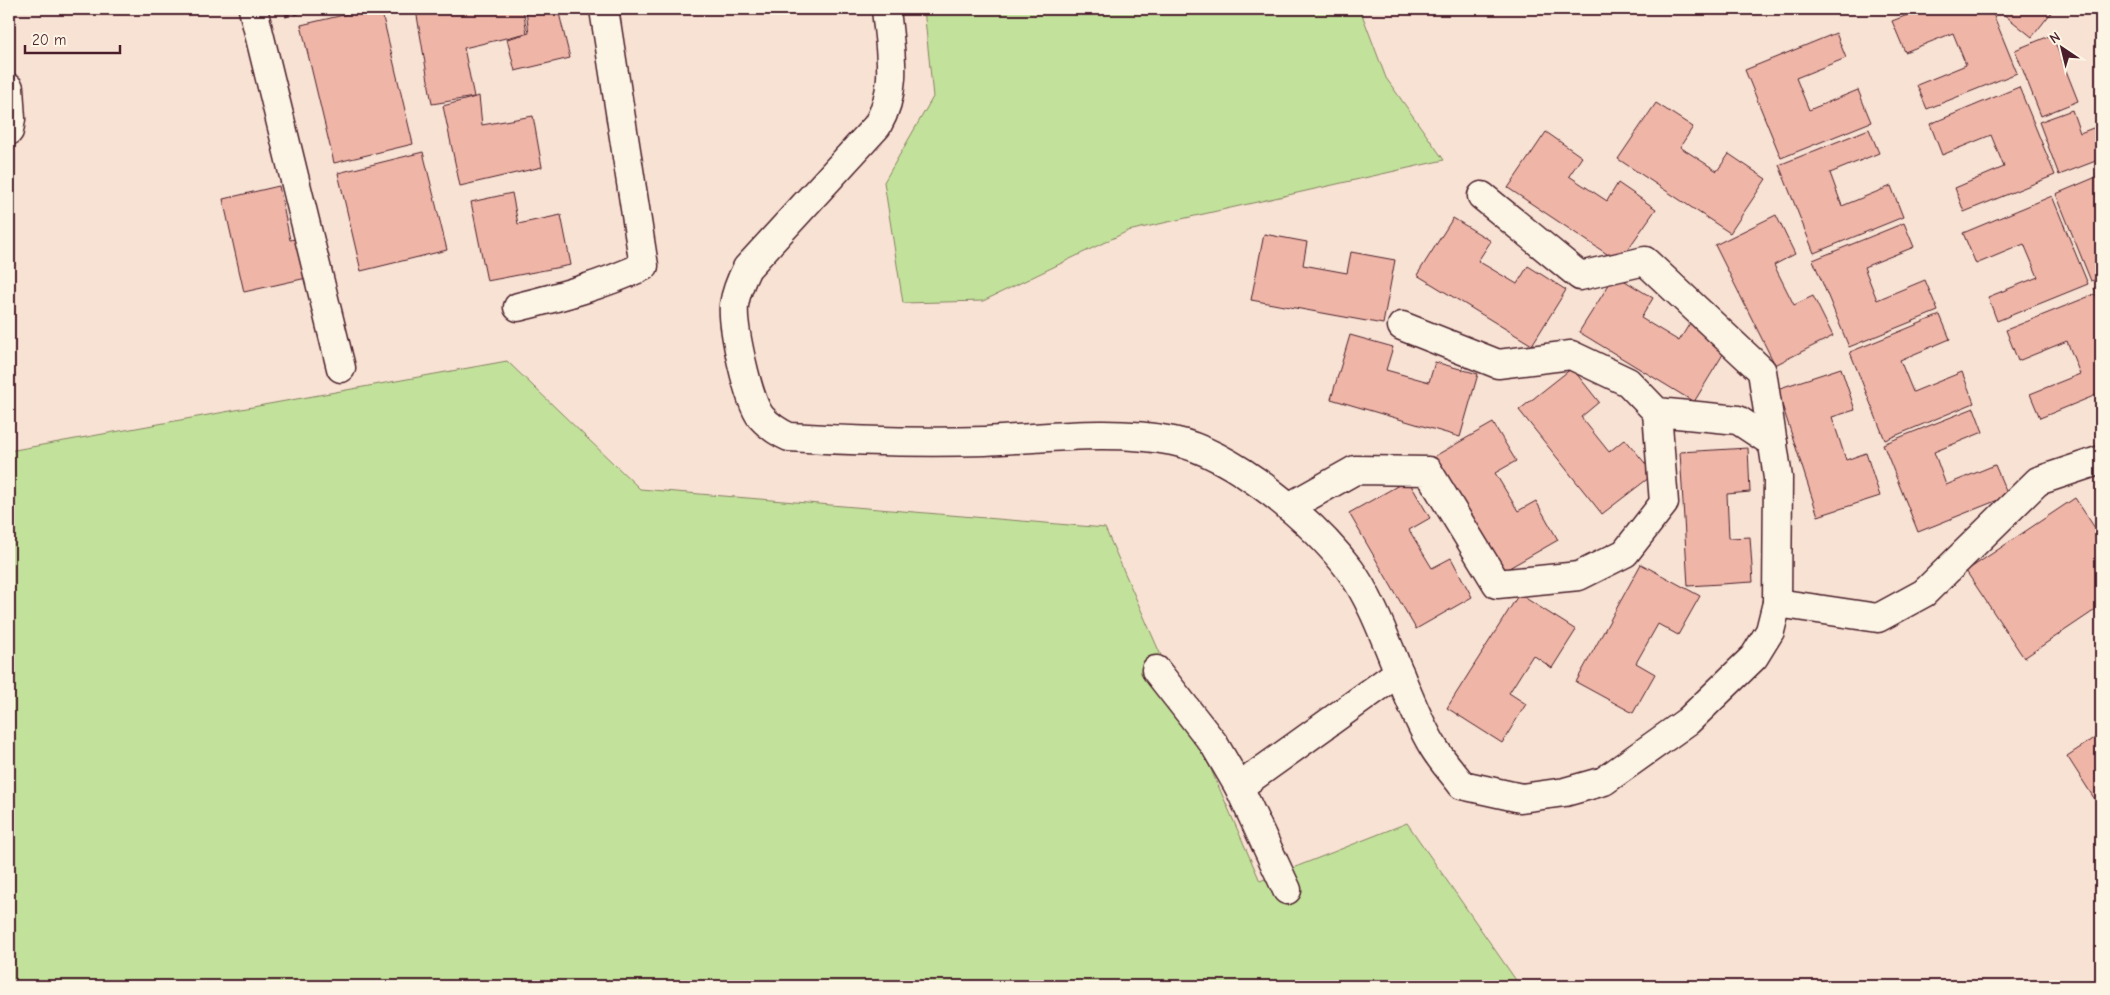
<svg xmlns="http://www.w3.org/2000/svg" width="2110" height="995" viewBox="0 0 2110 995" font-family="'Comic Neue',sans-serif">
<rect width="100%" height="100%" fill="#f8e2d3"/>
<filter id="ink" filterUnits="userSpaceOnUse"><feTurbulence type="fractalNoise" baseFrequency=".02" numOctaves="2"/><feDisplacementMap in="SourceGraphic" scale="10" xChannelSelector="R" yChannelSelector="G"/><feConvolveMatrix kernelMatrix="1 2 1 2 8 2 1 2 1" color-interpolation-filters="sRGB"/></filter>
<g filter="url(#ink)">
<!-- green -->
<g fill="#c2e29b" stroke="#868063">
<path d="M924 9H1360L1386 78 1444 160 1128 231 983 301 903 303 884 182 933 97Z"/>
<path d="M507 361 640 489 1105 528 1260 881 1407 823 1520 986H9V451Z"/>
</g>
<!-- building -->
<g fill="#efb6a8" stroke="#4a1f2b">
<path d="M369 9H381L413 144 334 163 301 25Z"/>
<path d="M421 9H523L527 33 464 48 474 97 432 104 416 10Z"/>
<path d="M537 9H558L570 58 515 71 507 39 529 33 526 11Z"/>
<path d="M1923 9H1991L2017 73 1927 109 1917 85 1966 65 1953 33 1905 52 1892 21Z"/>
<path d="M1997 9H2054L2032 37Z"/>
<path d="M1836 33 1846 58 1796 78 1809 110 1858 90 1871 122 1781 158 1745 70Z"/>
<path d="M2052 35 2078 101 2041 116 2015 50Z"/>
<path d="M2019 87 2055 175 1964 212 1955 188 2004 167 1991 135 1942 155 1930 124Z"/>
<path d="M479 96 482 125 533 116 542 167 460 186 443 106Z"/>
<path d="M1656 103 1693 127 1680 147 1717 171 1729 154 1766 179 1730 233 1618 159Z"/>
<path d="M2072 110 2080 133 2101 125V159L2059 175 2039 122Z"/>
<path d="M1869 129 1879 153 1830 173 1842 206 1891 186 1903 217 1814 253 1779 165Z"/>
<path d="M1546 132 1582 157 1569 176 1607 201 1618 183 1656 209 1619 262 1508 188Z"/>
<path d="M423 152 447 250 361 271 338 173Z"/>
<path d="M2101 175V278L2091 281 2056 194Z"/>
<path d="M279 186 290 240 302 238 311 277 244 292 223 199Z"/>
<path d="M512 193 518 224 561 215 571 265 487 281 471 202Z"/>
<path d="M2052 196 2088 284 1997 321 1988 297 2038 277 2024 244 1976 264 1963 233Z"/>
<path d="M1776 215 1795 254 1774 265 1794 305 1813 296 1833 336 1775 365 1715 245Z"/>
<path d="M1453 218 1491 241 1478 261 1517 284 1528 266 1566 290 1532 345 1417 275Z"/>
<path d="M1904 223 1914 247 1864 267 1877 300 1925 280 1938 311 1849 347 1813 260Z"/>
<path d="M1264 234 1307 242 1303 265 1347 273 1351 252 1395 260 1383 324 1251 300Z"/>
<path d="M1615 275 1653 298 1641 318 1679 341 1690 323 1728 346 1694 402 1579 332Z"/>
<path d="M2101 286V305L2094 288Z"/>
<path d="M2095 294 2101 308V393L2040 418 2030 394 2080 374 2067 341 2018 361 2006 330Z"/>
<path d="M1940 315 1950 339 1900 360 1913 392 1962 372 1974 403 1885 440 1850 352Z"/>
<path d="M1350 335 1393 347 1386 370 1429 382 1435 362 1478 374 1460 437 1331 399Z"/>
<path d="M1572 368 1599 402 1581 417 1609 452 1625 439 1654 474 1602 514 1519 410Z"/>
<path d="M1841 368 1855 410 1832 417 1846 460 1866 453 1880 496 1818 516 1777 389Z"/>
<path d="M1974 408 1983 432 1934 452 1946 485 1995 465 2008 496 1918 532 1883 444Z"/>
<path d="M1493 423 1516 461 1495 473 1518 511 1536 501 1558 540 1502 572 1435 456Z"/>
<path d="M1748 448 1750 492 1727 494 1729 538 1750 537 1753 582 1688 586 1680 452Z"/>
<path d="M1408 480 1430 518 1409 530 1432 568 1451 558 1472 597 1416 629 1349 513Z"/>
<path d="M2075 498 2101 537V606L2024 658 1966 571Z"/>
<path d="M1641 564 1700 596 1678 635 1658 624 1636 663 1655 674 1633 713 1576 682Z"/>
<path d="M1519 594 1576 630 1552 668 1533 655 1509 693 1526 704 1502 743 1447 708Z"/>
<path d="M2101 734V809L2067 756Z"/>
</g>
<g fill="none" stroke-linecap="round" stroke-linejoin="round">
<!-- minor casing -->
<g stroke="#4a1f2b" stroke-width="31">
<g id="minor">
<path d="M253 9 341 368"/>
<path d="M886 9C890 51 899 88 877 126L747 268C741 280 736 291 734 305 732 326 748 401 761 417 769 426 778 432 789 437 854 441 920 443 985 441 1046 438 1114 429 1173 441 1233 453 1314 522 1350 570 1370 597 1385 638 1398 670 1407 693 1421 727 1434 748 1442 761 1453 773 1462 785L1521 798 1565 792 1604 781 1688 721 1754 657 1770 631 1777 603 1878 618 1924 593 2038 481 2101 460"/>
<path d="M9 88 11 119 9 131"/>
<path d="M1482 196 1580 276 1645 261 1762 371 1778 478 1777 603"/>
<path d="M518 307C563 296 602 285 644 266L604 9"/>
<path d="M1402 326 1498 364 1571 355 1628 382 1657 412 1738 420 1773 443"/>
<path d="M1289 507 1355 470 1428 471 1497 584 1579 576 1625 553 1664 503 1657 412"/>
<path d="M1156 670 1214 744 1239 787 1287 890"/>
<path d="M1239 787 1399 672"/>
</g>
</g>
<!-- path -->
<path stroke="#4a1f2b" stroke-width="3" stroke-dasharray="5 4" stroke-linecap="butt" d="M285 16 318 9"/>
<!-- minor -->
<use href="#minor" stroke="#fcf5e5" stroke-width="28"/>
</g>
</g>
<!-- margin -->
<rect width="2110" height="995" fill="none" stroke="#fcf5e5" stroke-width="30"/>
<rect x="15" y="15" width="2080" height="965" fill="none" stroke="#4a1f2b" stroke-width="2" filter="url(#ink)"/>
<!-- north arrow -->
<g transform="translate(2062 48) rotate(325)" stroke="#fcf5e5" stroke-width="4" paint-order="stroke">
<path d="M0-4L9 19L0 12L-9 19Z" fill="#4a1f2b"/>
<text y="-8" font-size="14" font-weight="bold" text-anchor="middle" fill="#4a1f2b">N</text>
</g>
<!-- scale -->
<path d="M25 45v8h95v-8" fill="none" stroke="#4a1f2b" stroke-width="2.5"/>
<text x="32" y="45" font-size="15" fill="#4a1f2b" stroke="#fcf5e5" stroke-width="4" paint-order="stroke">20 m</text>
</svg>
